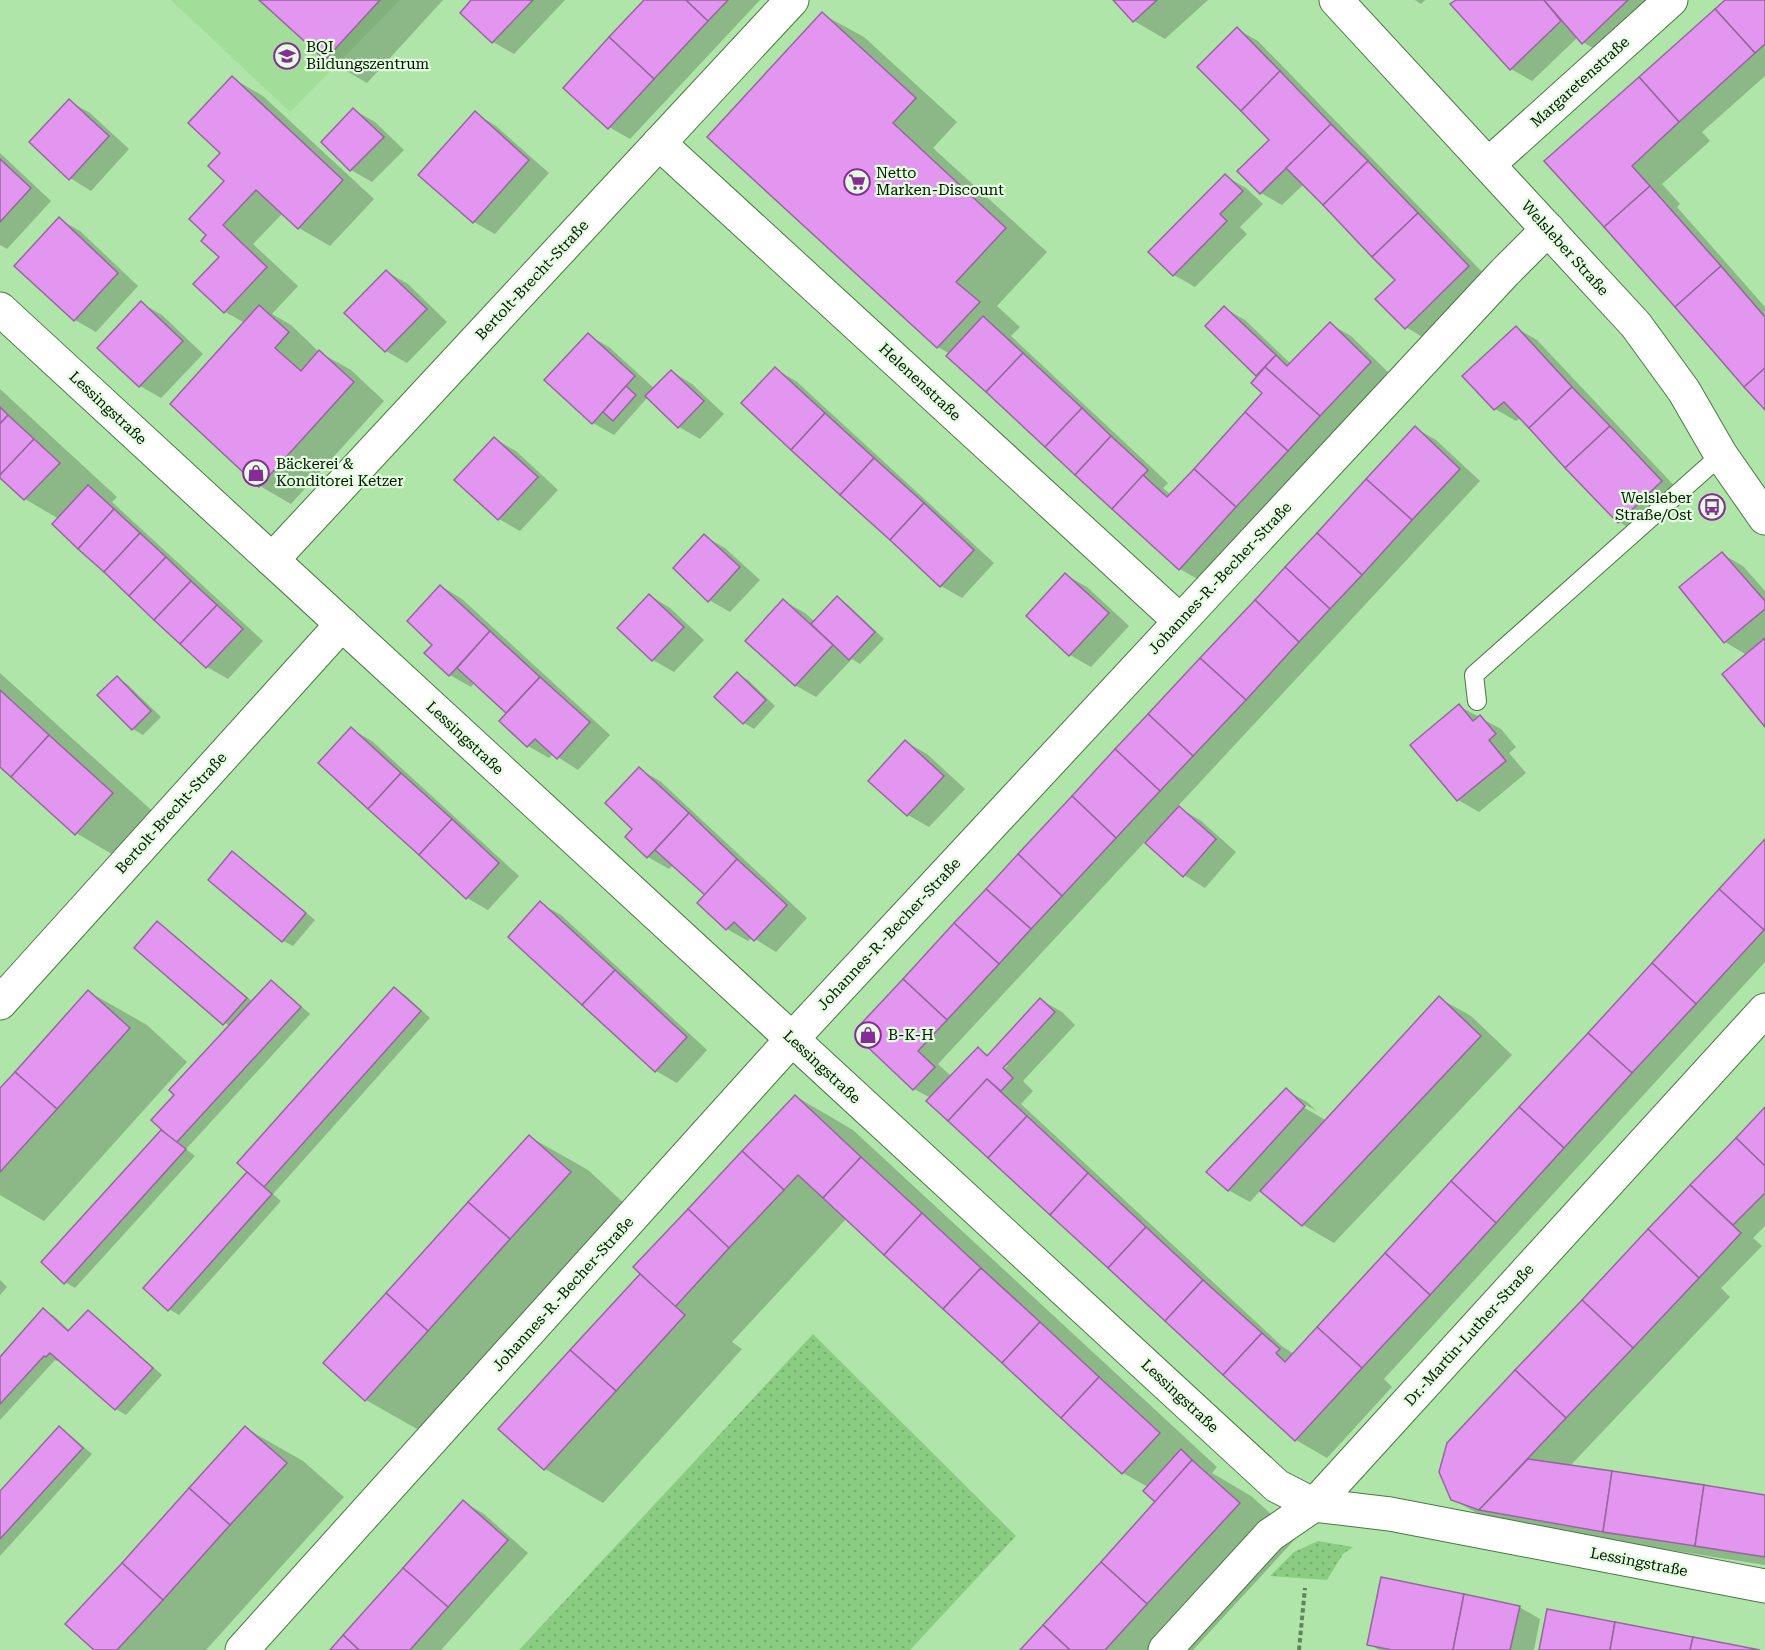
<svg xmlns="http://www.w3.org/2000/svg" width="1765" height="1650" viewBox="0 0 1765 1650" font-family="'Roboto Serif',serif">
<defs>
<pattern id="grass-dots" width="8" height="8" patternUnits="userSpaceOnUse" patternTransform="scale(1.5)"><rect width="8" height="8" fill="#8acc81"/><path d="M2 2h.1M6 6h.1" fill="none" stroke="#75ae6e" stroke-width="1.8" stroke-linecap="round"/></pattern>
</defs>
<rect width="100%" height="100%" fill="#afe5a8"/>
<!-- built -->
<path fill="#a2dd9a" d="M171 0H400L290 112Z"/>
<!-- grass -->
<g fill="url(#grass-dots)">
<path d="M813 1334 1016 1536 910 1650H519Z"/>
<path d="M1318 1541 1353 1547 1343 1554 1327 1580 1270 1576 1294 1552Z"/>
</g>
<!-- shadow -->
<g fill="#0003" fill-rule="evenodd">
<path d="M261 0H443L367 83 326 59Z"/>
<path d="M473 0H565L514 54 493 42Z"/>
<path d="M646 0H760L630 139 609 127Z"/>
<path d="M1115 0H1208L1165 39 1134 21Z"/>
<path d="M1415 0H1425L1421 4Z"/>
<path d="M1458 0H1663L1604 55 1583 42 1578 37 1532 81 1511 69Z"/>
<path d="M1727 0H1765V76L1702 132 1710 141 1662 184 1680 204 1677 207 1765 307V408L1547 161Z"/>
<path d="M822 14 864 37 957 122 933 148 1047 252 997 306 1020 327 1011 336 1168 483 1163 488 1171 495 1264 393 1258 376 1207 326 1224 308 1245 320 1291 364 1330 324 1351 336 1391 375 1201 581 1180 569 950 354 938 347 710 136Z"/>
<path d="M1237 29 1258 41 1489 279 1427 340 1406 327 1397 280 1304 184 1282 205 1261 193 1271 140Z"/>
<path d="M232 78 263 96 374 199 330 246 299 228 283 213 253 244 298 286 272 314 291 325 319 352 351 370 384 401 291 504 260 486 245 323 225 312 195 284 221 257 209 235 226 181 222 153Z"/>
<path d="M69 101 90 113 129 149 91 191 70 178Z"/>
<path d="M354 110 375 122 404 150 372 182 351 170 323 142Z"/>
<path d="M475 113 496 126 549 173 495 234 474 222Z"/>
<path d="M0 153 51 201 7 249 0 245Z"/>
<path d="M1225 176 1246 188 1263 204 1240 227 1247 234 1195 287 1174 275Z"/>
<path d="M59 219 80 231 138 286 96 332 75 320Z"/>
<path d="M387 272 408 284 447 322 407 363 386 351Z"/>
<path d="M141 303 162 315 203 354 161 398 140 386 99 347Z"/>
<path d="M1516 328 1537 340 1682 494 1640 534 1619 522 1521 417 1516 421 1495 409 1464 376Z"/>
<path d="M588 335 609 347 655 389 671 371 692 384 724 414 700 439 679 427 648 397 614 435 593 423 546 380Z"/>
<path d="M775 369 796 381 994 563 962 598 941 586Z"/>
<path d="M0 389 117 497 112 502 263 641 228 679 207 667 59 519 25 499 0 476Z"/>
<path d="M1415 428 1436 440 1480 481 1177 807 1200 820 1236 852 1205 888 1184 875 1154 832 938 1064 952 1077 978 1049 989 1055 1041 1000 1062 1012 1075 1025 1023 1081 1033 1091 1021 1104 1283 1347 1294 1354 1765 840V962L1384 1379 1392 1387 1327 1458 1296 1440 931 1098 914 1089 860 1037ZM1004 1065H1008L999 1075Z"/>
<path d="M495 439 516 451 558 490 520 531 499 519 456 480Z"/>
<path d="M704 536 725 548 760 580 730 612 709 600Z"/>
<path d="M1722 554 1743 566 1765 591V724L1747 655 1725 642Z"/>
<path d="M1066 575 1087 587 1129 626 1091 667 1070 655 1028 616Z"/>
<path d="M441 586 462 599 610 735 578 770 553 754 549 758 528 746 501 721 508 713 475 682 471 687 450 675 427 653 435 645Z"/>
<path d="M649 595 670 608 704 640 674 672 653 660 619 628Z"/>
<path d="M837 598 847 604 884 639 860 664 852 659 816 697 795 685 784 601 805 613 815 622Z"/>
<path d="M0 673 170 827 134 867 76 833 0 765Z"/>
<path d="M737 674 748 680 775 706 754 729 744 723 716 697Z"/>
<path d="M117 678 127 684 161 717 143 735 133 729 99 695Z"/>
<path d="M1459 706 1501 729 1516 747 1509 753 1526 773 1479 812 1458 800Z"/>
<path d="M351 729 372 741 519 876 488 910 467 898Z"/>
<path d="M906 742 927 754 965 789 929 827 908 815Z"/>
<path d="M639 769 660 781 807 918 776 952 752 937 748 941 727 929 707 895 673 865 669 869 648 857 627 837 634 829Z"/>
<path d="M232 853 242 859 315 920 293 946 283 941Z"/>
<path d="M540 903 561 915 707 1050 677 1083 656 1071Z"/>
<path d="M157 923 167 929 253 1002 271 982 281 988 310 1014 186 1149 195 1156 75 1288 65 1282 43 1262 163 1130 230 1027 136 948Z"/>
<path d="M395 989 405 995 430 1018 273 1194 281 1201 179 1315 169 1309 145 1288 249 1172Z"/>
<path d="M89 992 147 1025 187 1062 44 1221 0 1195V1090Z"/>
<path d="M1439 998 1471 1016 1512 1055 1334 1243 1303 1225 1261 1190 1250 1202 1228 1190 1286 1090 1307 1102 1317 1111 1299 1101 1298 1104 1327 1121Z"/>
<path d="M795 1096 853 1130 1217 1467 1212 1473 1251 1496 1297 1537 1193 1650H1022L1157 1501 1148 1487 1123 1473 847 1218 732 1342 742 1349 603 1503 545 1469 500 1429 643 1274Z"/>
<path d="M1765 1107V1226L1753 1238 1762 1246 1721 1288 1730 1297 1569 1467 1765 1496V1565L1625 1543 1484 1517 1452 1499 1650 1229Z"/>
<path d="M530 1137 588 1170 628 1207 424 1433 366 1400Z"/>
<path d="M0 1280 7 1287 0 1295Z"/>
<path d="M44 1310 54 1316 70 1331 88 1312 98 1318 162 1375 126 1415 116 1409 59 1359 57 1361 55 1360 0 1420V1359Z"/>
<path d="M59 1428 69 1434 92 1454 0 1556V1493Z"/>
<path d="M245 1428 303 1461 344 1497 206 1650H96Z"/>
<path d="M463 1502 484 1514 528 1553 441 1650H331Z"/>
<path d="M1519 1607 1540 1619 1534 1650H1379L1369 1644Z"/>
</g>
<!-- building -->
<g fill="#e396f0" stroke="#96669e" stroke-width="1.5">
<path d="M259 0H380L325 60Z"/>
<path d="M471 0H533L492 43 460 13Z"/>
<path d="M644 0H686L708 21 654 79 609 37Z"/>
<path d="M686 0H728L708 21Z"/>
<path d="M1113 0H1157L1133 22Z"/>
<path d="M1456 0H1544L1561 21 1510 70 1450 4Z"/>
<path d="M1544 0H1628L1582 44Z"/>
<path d="M1725 0H1765V44L1755 53 1715 9Z"/>
<path d="M1715 9 1755 53 1679 122 1639 77Z"/>
<path d="M822 12 916 98 893 123 1006 228 956 282 980 302 937 348 707 137Z"/>
<path d="M1237 27 1280 71 1241 111 1197 67Z"/>
<path d="M609 37 654 79 608 129 563 88Z"/>
<path d="M1280 71 1331 124 1260 194 1237 171 1269 140 1241 111Z"/>
<path d="M232 76 343 180 298 229 256 190 223 225 267 267 224 313 193 284 219 257 201 241 206 235 189 219 224 181 208 166 220 153 188 123Z"/>
<path d="M1639 77 1679 122 1632 166 1650 186 1604 227 1544 161Z"/>
<path d="M69 99 109 136 69 180 29 142Z"/>
<path d="M353 108 384 137 350 171 321 142Z"/>
<path d="M475 111 529 160 473 223 418 175Z"/>
<path d="M1331 124 1368 161 1323 205 1286 168Z"/>
<path d="M0 159 31 188 0 222Z"/>
<path d="M1368 161 1418 213 1372 257 1323 205Z"/>
<path d="M1225 174 1243 191 1220 214 1227 221 1173 276 1148 252Z"/>
<path d="M1650 186 1721 266 1675 307 1604 227Z"/>
<path d="M1418 213 1469 266 1405 329 1375 299 1395 280 1372 257Z"/>
<path d="M59 217 118 273 74 321 14 266Z"/>
<path d="M1721 266 1765 317V368L1744 387 1675 307Z"/>
<path d="M386 270 427 309 385 352 344 313Z"/>
<path d="M141 301 183 341 139 387 97 348Z"/>
<path d="M259 305 289 332 275 348 301 371 319 350 354 382 259 487 170 404Z"/>
<path d="M1224 306 1276 355 1256 376 1205 326Z"/>
<path d="M983 316 1023 353 986 392 946 356Z"/>
<path d="M1330 322 1371 362 1320 416 1265 367 1276 355 1287 366Z"/>
<path d="M1516 326 1572 387 1529 428 1504 402 1494 410 1462 376Z"/>
<path d="M588 333 635 376 592 424 544 380Z"/>
<path d="M1023 353 1082 408 1045 447 986 392Z"/>
<path d="M775 367 825 413 791 450 741 403Z"/>
<path d="M1265 367 1320 416 1288 451 1245 412 1262 393 1251 383Z"/>
<path d="M1765 368V410L1744 387Z"/>
<path d="M671 370 704 401 678 428 645 396Z"/>
<path d="M626 386 636 395 613 421 603 412Z"/>
<path d="M1572 387 1610 426 1565 468 1529 428Z"/>
<path d="M0 407 8 415 0 424Z"/>
<path d="M1082 408 1111 436 1075 475 1045 447Z"/>
<path d="M1245 412 1288 451 1236 507 1194 469Z"/>
<path d="M825 413 874 458 840 495 791 450Z"/>
<path d="M8 415 34 439 0 475V424Z"/>
<path d="M1415 426 1460 469 1412 520 1366 479Z"/>
<path d="M1610 426 1662 481 1618 523 1565 468Z"/>
<path d="M1111 436 1148 470 1112 509 1075 475Z"/>
<path d="M494 437 538 477 498 520 454 480Z"/>
<path d="M34 439 60 463 24 500 0 478V475Z"/>
<path d="M874 458 924 503 890 540 840 495Z"/>
<path d="M1194 469 1236 507 1179 570 1112 509 1143 475 1167 497Z"/>
<path d="M1366 479 1412 520 1362 575 1317 533Z"/>
<path d="M88 485 114 509 78 549 52 524Z"/>
<path d="M924 503 974 550 940 587 890 540Z"/>
<path d="M114 509 140 533 104 572 78 549Z"/>
<path d="M140 533 166 557 129 596 104 572Z"/>
<path d="M1317 533 1362 575 1330 609 1285 567Z"/>
<path d="M704 534 740 567 708 602 673 568Z"/>
<path d="M1722 552 1765 601V609L1724 643 1679 587Z"/>
<path d="M166 557 191 581 154 620 129 596Z"/>
<path d="M1285 567 1330 609 1299 642 1255 600Z"/>
<path d="M1065 573 1109 613 1069 656 1026 616Z"/>
<path d="M191 581 217 605 180 644 154 620Z"/>
<path d="M440 585 490 631 449 676 424 653 432 645 407 621Z"/>
<path d="M649 594 684 627 652 661 617 628Z"/>
<path d="M837 596 875 632 849 660 811 624Z"/>
<path d="M783 599 833 645 795 686 745 641Z"/>
<path d="M1255 600 1299 642 1246 700 1200 658Z"/>
<path d="M217 605 243 629 206 668 180 644Z"/>
<path d="M490 631 540 677 506 713 457 668Z"/>
<path d="M1765 638V727L1722 674Z"/>
<path d="M1200 658 1246 700 1193 756 1148 714Z"/>
<path d="M737 672 766 700 743 724 714 697Z"/>
<path d="M117 676 151 711 132 730 97 695Z"/>
<path d="M540 677 590 722 557 759 535 739 527 747 499 721Z"/>
<path d="M0 690 49 735 11 777 0 767Z"/>
<path d="M1459 704 1473 721 1480 715 1496 734 1489 740 1506 761 1457 801 1410 745Z"/>
<path d="M1148 714 1193 756 1160 791 1115 749Z"/>
<path d="M351 727 401 773 368 809 318 763Z"/>
<path d="M49 735 113 793 75 835 11 777Z"/>
<path d="M905 740 944 776 907 816 868 781Z"/>
<path d="M1115 749 1160 791 1116 838 1072 796Z"/>
<path d="M639 767 689 813 647 858 625 837 632 829 605 803Z"/>
<path d="M401 773 452 819 419 855 368 809Z"/>
<path d="M1072 796 1116 838 1062 896 1018 854Z"/>
<path d="M1179 806 1216 839 1183 877 1145 843Z"/>
<path d="M689 813 737 859 705 895 655 850Z"/>
<path d="M452 819 499 863 466 899 419 855Z"/>
<path d="M1765 839V928L1764 930 1719 889Z"/>
<path d="M232 851 306 913 282 942 208 880Z"/>
<path d="M1018 854 1062 896 1031 929 986 889Z"/>
<path d="M737 859 787 905 754 941 734 922 726 930 697 903Z"/>
<path d="M986 889 1031 929 999 964 954 923Z"/>
<path d="M1719 889 1764 930 1696 1004 1652 963Z"/>
<path d="M540 901 615 970 582 1005 508 937Z"/>
<path d="M157 921 247 998 223 1025 134 948Z"/>
<path d="M954 923 999 964 947 1020 903 979Z"/>
<path d="M1652 963 1696 1004 1632 1073 1588 1033Z"/>
<path d="M615 970 687 1037 655 1072 582 1005Z"/>
<path d="M903 979 947 1020 918 1051 935 1067 913 1090 858 1038V1027Z"/>
<path d="M271 980 301 1007 176 1143 151 1120 174 1095 169 1090Z"/>
<path d="M394 987 421 1011 264 1187 237 1163Z"/>
<path d="M88 990 130 1028 57 1109 15 1072Z"/>
<path d="M1439 996 1481 1036 1302 1226 1260 1191Z"/>
<path d="M1040 998 1055 1012 1003 1068 1013 1078 1001 1091 987 1079 948 1121 926 1101 978 1047 987 1056Z"/>
<path d="M1588 1033 1632 1073 1564 1148 1519 1107Z"/>
<path d="M15 1072 57 1109 0 1172V1088Z"/>
<path d="M987 1079 1027 1116 988 1158 948 1121Z"/>
<path d="M1286 1088 1305 1106 1228 1191 1206 1172Z"/>
<path d="M795 1095 861 1157 823 1198 798 1175 784 1190 742 1151Z"/>
<path d="M1519 1107 1564 1148 1496 1223 1451 1181Z"/>
<path d="M1765 1107V1166L1736 1138Z"/>
<path d="M1027 1116 1088 1173 1050 1215 988 1158Z"/>
<path d="M161 1130 186 1149 64 1284 41 1262Z"/>
<path d="M529 1135 571 1172 510 1239 468 1202Z"/>
<path d="M1736 1138 1765 1166V1193L1733 1225 1690 1185Z"/>
<path d="M742 1151 784 1190 729 1248 688 1209Z"/>
<path d="M861 1157 922 1213 884 1255 823 1198Z"/>
<path d="M247 1172 272 1194 168 1311 143 1288Z"/>
<path d="M1088 1173 1146 1227 1108 1268 1050 1215Z"/>
<path d="M1451 1181 1496 1223 1430 1295 1385 1253Z"/>
<path d="M1690 1185 1741 1233 1699 1278 1648 1229Z"/>
<path d="M468 1202 510 1239 428 1331 386 1293Z"/>
<path d="M688 1209 729 1248 675 1307 633 1267Z"/>
<path d="M922 1213 981 1268 943 1309 884 1255Z"/>
<path d="M1146 1227 1203 1280 1165 1321 1108 1268Z"/>
<path d="M1648 1229 1699 1278 1633 1348 1582 1300Z"/>
<path d="M1385 1253 1430 1295 1362 1368 1317 1327Z"/>
<path d="M981 1268 1040 1322 1002 1363 943 1309Z"/>
<path d="M640 1274 685 1315 616 1391 570 1350Z"/>
<path d="M1203 1280 1262 1333 1223 1375 1165 1321Z"/>
<path d="M386 1293 428 1331 365 1401 323 1363Z"/>
<path d="M1582 1300 1633 1348 1566 1418 1515 1370Z"/>
<path d="M43 1308 68 1331 88 1310 153 1368 115 1410 50 1353 46 1357 44 1356 0 1404V1357Z"/>
<path d="M1040 1322 1099 1377 1061 1418 1002 1363Z"/>
<path d="M1317 1327 1362 1368 1295 1441 1223 1375 1262 1333 1280 1349 1276 1353 1285 1362Z"/>
<path d="M570 1350 616 1391 544 1470 498 1429Z"/>
<path d="M1515 1370 1566 1418 1479 1510 1451 1500 1439 1472 1447 1443Z"/>
<path d="M1099 1377 1160 1433 1122 1474 1061 1418Z"/>
<path d="M59 1426 83 1448 0 1539V1491Z"/>
<path d="M245 1426 287 1463 230 1525 189 1488Z"/>
<path d="M1181 1449 1192 1460 1155 1502 1143 1491Z"/>
<path d="M1528 1459 1612 1471 1603 1532 1479 1510Z"/>
<path d="M1192 1460 1240 1503 1147 1604 1101 1562Z"/>
<path d="M1612 1471 1704 1485 1695 1546 1603 1532Z"/>
<path d="M1704 1485 1765 1495V1557L1695 1546Z"/>
<path d="M189 1488 230 1525 163 1600 122 1563Z"/>
<path d="M463 1500 508 1540 448 1607 403 1568Z"/>
<path d="M1101 1562 1147 1604 1105 1650H1070L1043 1625Z"/>
<path d="M122 1563 163 1600 117 1650H94L65 1624Z"/>
<path d="M403 1568 448 1607 410 1650H359L343 1635Z"/>
<path d="M1381 1577 1464 1594 1453 1650H1392L1367 1645Z"/>
<path d="M1464 1594 1520 1606 1510 1650H1453Z"/>
<path d="M1547 1609 1615 1622 1610 1650H1539Z"/>
<path d="M1615 1622 1693 1637 1690 1650H1610Z"/>
<path d="M1043 1625 1070 1650H1020Z"/>
<path d="M343 1635 359 1650H330Z"/>
<path d="M1693 1637 1760 1650H1690Z"/>
</g>
<g fill="none" stroke-linecap="round" stroke-linejoin="round">
<!-- service casing -->
<g stroke="#487941" stroke-width="20">
<path id="service" d="M1477 701 1474 675 1721 455"/>
</g>
<!-- minor casing -->
<g stroke="#487941" stroke-width="35">
<g id="minor">
<path d="M659 143 1180 621"/>
<path d="M1489 164 1671 0"/>
<path d="M0 309 1277 1486 1314 1505 1390 1514 1765 1586"/>
<path d="M272 560 792 0"/>
<path d="M0 1003 342 624"/>
<path d="M242 1650 792 1039 1505 272 1548 229"/>
</g>
</g>
<!-- tertiary casing -->
<g stroke="#487941" stroke-width="35">
<g id="tertiary">
<path d="M1336 0 1636 325 1684 391 1721 455 1765 518"/>
<path d="M1165 1650 1270 1535 1314 1505 1765 1010"/>
</g>
</g>
<!-- path -->
<path stroke="#60855c" stroke-width="4" stroke-dasharray="4.5 3" stroke-linecap="butt" d="M1299 1650 1305 1588"/>
<!-- service -->
<use href="#service" stroke="#fff" stroke-width="18"/>
<!-- minor -->
<use href="#minor" stroke="#fff" stroke-width="33"/>
<!-- tertiary -->
<use href="#tertiary" stroke="#fff" stroke-width="33"/>
</g>
<!-- icons -->
<defs>
<g id="school-ring" transform="scale(1.35)"><circle r="9.5" fill="#e3fedf" stroke="#872b96" stroke-width="1.5"/><path d="M0-5L7-2L0 1L-7-2ZM-4 1L0 2.5L4 1V4Q0 6-4 4Z" fill="#872b96"/></g>
<g id="supermarket-ring" transform="scale(1.35)"><circle r="9.5" fill="#e3fedf" stroke="#872b96" stroke-width="1.5"/><path d="M-6-5.5h2.5l.6 2H6L4.5 2H-2.5L-4.4-4H-6ZM-1.5 3.2a1.3 1.3 0 1 0 .1 0ZM3 3.2a1.3 1.3 0 1 0 .1 0Z" fill="#872b96"/></g>
<g id="shop-ring" transform="scale(1.35)"><circle r="9.5" fill="#e3fedf" stroke="#872b96" stroke-width="1.5"/><path d="M-5-2.5h2.3a2.7 3.5 0 0 1 5.4 0H5L5.5 6h-11ZM-1.5-2.5h3a1.5 2.3 0 0 0-3 0Z" fill="#872b96"/></g>
<g id="bus-ring" transform="scale(1.35)"><circle r="9.5" fill="#e3fedf" stroke="#872b96" stroke-width="1.5"/><path d="M-5-6H5V4H4V6H2V4H-2V6H-4V4H-5ZM-3.5-4V0h7V-4ZM-3.5 1.2v1.5H-2V1.2ZM2 1.2v1.5H3.5V1.2Z" fill="#872b96"/></g>
</defs>
<g fill-rule="evenodd">
<use href="#school-ring" x="287" y="56"/>
<use href="#supermarket-ring" x="857" y="182"/>
<use href="#shop-ring" x="256" y="473"/>
<use href="#bus-ring" x="1712" y="507"/>
<use href="#shop-ring" x="868" y="1035"/>
</g>
<g text-anchor="middle" stroke-width="4.5" stroke-linejoin="round" paint-order="stroke">
<!-- poi labels -->
<g font-size="15" fill="#031502" stroke="#e3fedf" text-anchor="start">
<text x="306" y="52">BQI<tspan x="306" dy="17">Bildungszentrum</tspan></text>
<text x="876" y="178">Netto<tspan x="876" dy="17">Marken-Discount</tspan></text>
<text x="276" y="469">Bäckerei &amp;<tspan x="276" dy="17">Konditorei Ketzer</tspan></text>
<text x="1692" y="503" text-anchor="end">Welsleber<tspan x="1692" dy="17">Straße/Ost</tspan></text>
<text x="888" y="1040">B-K-H</text>
</g>
<!-- street labels -->
<g font-size="15" fill="#031502" stroke="#e3fedf">
<text transform="translate(1580 82) rotate(-42)" y="5">Margaretenstraße</text>
<text transform="translate(1565 248) rotate(48)" y="5">Welsleber Straße</text>
<text transform="translate(532 280) rotate(-47)" y="5">Bertolt-Brecht-Straße</text>
<text transform="translate(920 382) rotate(43)" y="5">Helenenstraße</text>
<text transform="translate(108 408) rotate(43)" y="5">Lessingstraße</text>
<text transform="translate(1220 578) rotate(-47)" y="5">Johannes-R.-Becher-Straße</text>
<text transform="translate(465 738) rotate(43)" y="5">Lessingstraße</text>
<text transform="translate(171 813) rotate(-48)" y="5">Bertolt-Brecht-Straße</text>
<text transform="translate(889 934) rotate(-47)" y="5">Johannes-R.-Becher-Straße</text>
<text transform="translate(822 1067) rotate(43)" y="5">Lessingstraße</text>
<text transform="translate(563 1294) rotate(-48)" y="5">Johannes-R.-Becher-Straße</text>
<text transform="translate(1469 1335) rotate(-48)" y="5">Dr.-Martin-Luther-Straße</text>
<text transform="translate(1180 1396) rotate(43)" y="5">Lessingstraße</text>
<text transform="translate(1639 1562) rotate(11)" y="5">Lessingstraße</text>
</g>
</g>
</svg>
